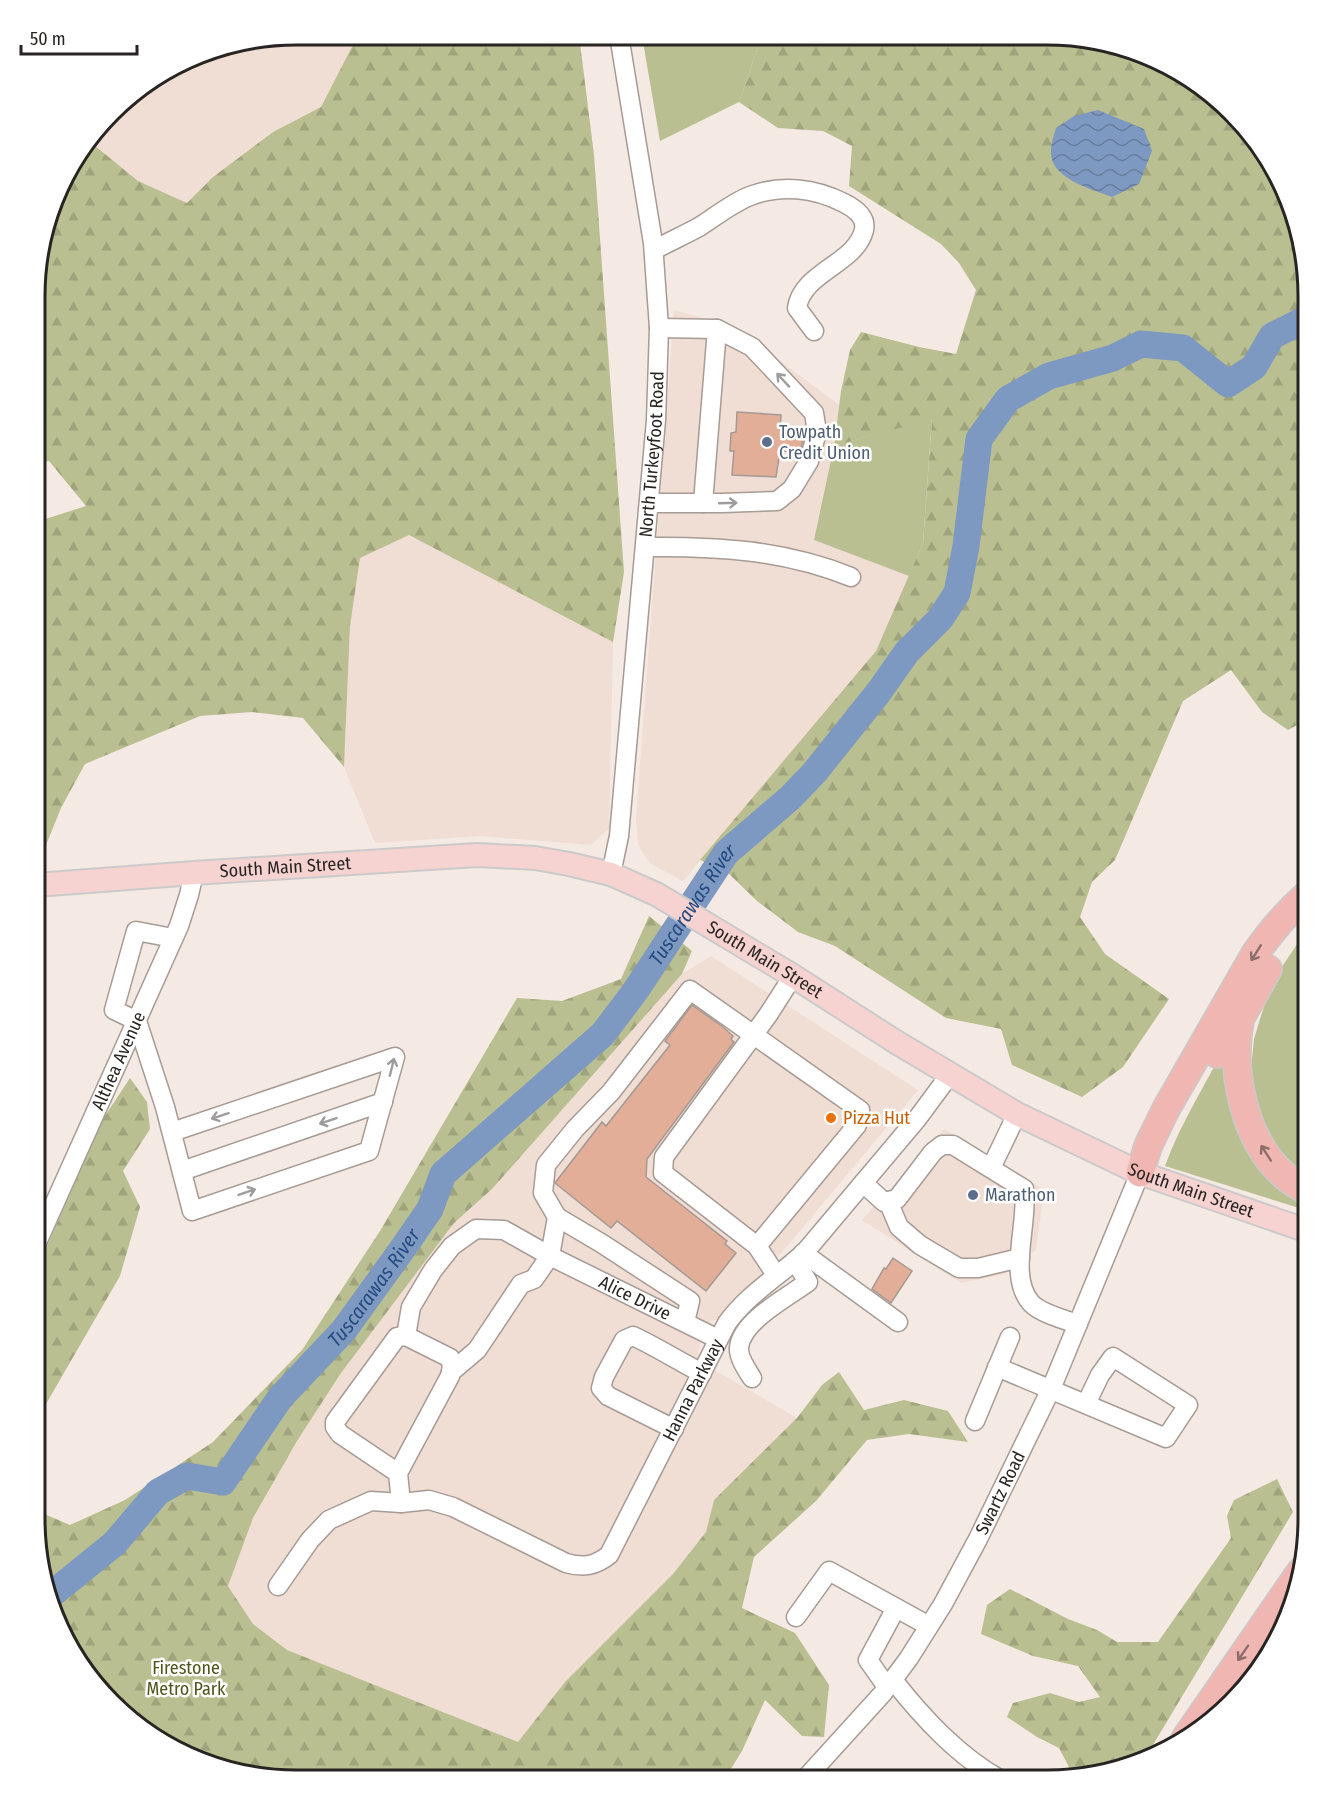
<svg xmlns="http://www.w3.org/2000/svg" width="1343" height="1815" viewBox="0 0 1343 1815" font-family="'Fira Sans Condensed',sans-serif">
<defs>
<pattern id="forest-firs" width="22" height="20" patternUnits="userSpaceOnUse" patternTransform="scale(1.5)"><rect width="22" height="20" fill="#b9bf90"/><path d="M5 1l3.5 6h-7zM16 11l3.5 6h-7z" fill="#9fa47c"/></pattern>
<pattern id="water-waves" width="16" height="10" patternUnits="userSpaceOnUse" patternTransform="scale(1.5)"><rect width="16" height="10" fill="#7d99c2"/><path d="M0 5q4-4 8 0t8 0" fill="none" stroke="#667d9d"/></pattern>
</defs>
<rect width="100%" height="100%" fill="#f5e9e3"/>
<!-- built -->
<g fill="#f0ddd3">
<path d="M296 35H358L321 107 273 132 213 177 187 203 138 181 89 141 124 99 211 48Z"/>
<path d="M674 310 735 327 839 405 834 446 814 540 909 576 876 651 683 881 651 864 642 852 638 844 636 819Z"/>
<path d="M409 535 613 642 609 828 591 845 480 836 375 843 344 767 350 626 360 558Z"/>
<path d="M711 956 918 1090 783 1251 720 1319 704 1323 697 1360 797 1418 714 1500 706 1532 673 1574 565 1682 518 1742 287 1650 253 1624 228 1586 253 1518 297 1441 341 1373 454 1223 492 1189 682 974Z"/>
<path d="M944 1129 1044 1190 1036 1250 1005 1274 961 1283 862 1220Z"/>
</g>
<!-- green -->
<g fill="#b9bf90">
<path d="M642 36H767L760 41 739 102 660 141Z"/>
<path d="M932 418 923 543 909 576 814 540 834 446Z"/>
<path d="M1308 933V1178L1270 1144 1249 1089 1254 1039 1271 983 1300 940Z"/>
<path d="M1228 1039V1058L1302 1202 1299 1208 1165 1166C1181 1121 1208 1082 1228 1039Z"/>
</g>
<!-- forest -->
<g fill="url(#forest-firs)">
<path d="M358 35H579L594 155 624 572 613 642 409 535 360 558 350 626 344 767 303 718 252 712 200 716 85 764 61 808 46 845 36 846V522L86 506 49 461 36 463 37 261 69 165 89 141 138 181 187 203 213 177 273 132 321 107Z"/>
<path d="M767 36 1082 37 1193 79 1244 124 1281 180 1308 295V719L1288 730 1262 712 1231 670 1183 701 1115 860 1092 882 1080 917 1105 954 1169 999 1123 1067 1082 1097 1012 1065 1001 1029 946 1018 835 946 798 932 757 901 726 871 700 860 876 651 923 543 932 419 834 446 841 391 850 350 861 332 919 347 956 354 976 290 959 263 941 244 849 186 852 146 823 131 778 128 739 102 760 41Z"/>
<path d="M649 916 692 951 682 974 492 1189 454 1223 341 1373 297 1441 253 1518 228 1586 253 1624 287 1650 518 1742 565 1682 673 1574 706 1532 714 1500 797 1418 822 1385 839 1372 864 1410 904 1400 948 1411 968 1442 909 1434 867 1440 816 1501 754 1557 742 1608 795 1633 829 1685 824 1737 802 1736 765 1700 742 1751 724 1780 262 1778 166 1742 95 1686 62 1635 35 1520V1510L70 1525 125 1500 213 1442 302 1350 380 1231 517 998 562 1001 621 979Z"/>
<path d="M130 1078 147 1102 150 1129 123 1171 140 1207 120 1276 35 1423V1274L101 1122Z"/>
<path d="M1277 1479 1293 1512 1145 1758 1057 1778 1069 1767 1059 1748 1037 1737 1007 1717 1013 1703 1050 1693 1079 1702 1100 1697 1078 1666 1033 1656 981 1634 987 1605 1010 1589 1068 1619 1097 1630 1117 1642H1158L1231 1538 1227 1516 1234 1500Z"/>
</g>
<!-- water -->
<path fill="url(#water-waves)" d="M1098 110 1144 129 1152 151 1139 184 1112 197C1091 189 1049 178 1051 151 1051 144 1054 135 1056 128L1074 116Z"/>
<g fill="none" stroke-linecap="round" stroke-linejoin="round">
<!-- river -->
<path stroke="#7d99c2" stroke-width="27" id="s1" d="M52 1594 115 1543 158 1492 187 1476 223 1482 280 1398 344 1330 401 1251 430 1209 443 1174 603 1034 636 990 726 853 790 798 814 773 878 693 907 652 940 619 957 593 966 546 979 439 1008 399 1049 376 1113 358 1141 344 1183 348 1228 384 1254 367 1272 336 1308 318"/>
</g>
<!-- building -->
<g fill="#e3ae98" stroke="#a49994" stroke-width="1.5">
<path d="M737 412 781 415 780 430 805 432 800 452 780 451 776 477 732 475 734 451H730L731 433 736 432Z"/>
<path d="M692 1005 723 1027 733 1036 731 1039 734 1042 647 1159 646 1177 727 1241 725 1244 736 1253 706 1291 617 1221 611 1228 555 1183 602 1122 606 1126 670 1045 665 1041Z"/>
<path d="M893 1258 912 1271 891 1303 872 1289 884 1268 886 1269Z"/>
</g>
<g fill="none" stroke-linecap="round" stroke-linejoin="round">
<!-- minor casing -->
<g stroke="#a69b95" stroke-width="21">
<g id="minor">
<path d="M654 250C669 242 684 235 699 227 715 217 732 203 750 196 781 184 815 188 844 203 854 208 867 216 864 230 856 264 802 272 797 308L814 331"/>
<path d="M649 503H722L777 501 792 489 809 461 817 432 814 413 752 347 717 329 659 328"/>
<path d="M703 503 717 329"/>
<path d="M645 547C716 546 784 550 851 577"/>
<path id="s2" d="M611 874 619 836 656 420 659 328 653 243 619 35"/>
<path d="M172 1132 395 1057 369 1151 192 1211 165 1107 137 1021 114 1010 136 931 173 938"/>
<path d="M991 1168 1017 1114"/>
<path d="M182 1171 383 1102"/>
<path d="M863 1183 884 1202 897 1199 933 1152 942 1145H953L1024 1189C1029 1223 1007 1276 1031 1303 1040 1313 1065 1320 1078 1324"/>
<path d="M888 1201 899 1227 920 1245 959 1268H978L1020 1258"/>
<path id="s3" d="M35 1247 179 926 189 895 194 873"/>
<path d="M803 1253 898 1322"/>
<path d="M776 1275 757 1246 663 1173 664 1157 768 1015 793 976"/>
<path d="M685 1322 690 1301 601 1243 557 1217 543 1193 546 1165 575 1129 611 1092 690 990 860 1110 857 1125 757 1246"/>
<path id="s4" d="M406 1336 411 1307 433 1270 452 1246 476 1229 504 1230 550 1256 718 1339"/>
<path d="M997 1367 1166 1438 1188 1405 1113 1357 1100 1375 1086 1404"/>
<path d="M451 1372 477 1350 521 1284 534 1279 550 1256 557 1217"/>
<path d="M752 1378C747 1370 738 1357 739 1348 741 1321 788 1297 808 1282L795 1261"/>
<path d="M975 1421 1010 1337"/>
<path d="M674 1429 608 1396 601 1388 604 1377 624 1340 633 1336C657 1347 678 1361 702 1373"/>
<path d="M398 1473 340 1434 335 1427V1422L397 1337 406 1336 450 1358 452 1367 450 1376 398 1473 401 1503"/>
<path id="s5" d="M278 1586 310 1540 329 1520 371 1501 401 1503 429 1500 453 1507 566 1563C583 1568 595 1566 609 1555L727 1323C749 1293 778 1277 805 1252L917 1119 951 1073"/>
<path d="M796 1617 829 1571 929 1626"/>
<path d="M893 1680C923 1718 958 1756 1001 1780"/>
<path d="M887 1687 868 1660 896 1608"/>
<path id="s6" d="M804 1780 883 1693 909 1658 943 1604 978 1539 1051 1389 1140 1173"/>
</g>
</g>
<!-- major casing -->
<g stroke="#cbcaca" stroke-width="26">
<g id="major">
<path id="s7" d="M36 885 194 873 477 855 535 858 569 864 611 874 656 894 683 910 793 976 896 1042 1017 1114 1140 1173 1308 1231"/>
</g>
</g>
<!-- highway casing -->
<g stroke="#cbcaca" stroke-width="30">
<g id="highway">
<path d="M1240 1020C1230 1071 1244 1141 1285 1176 1292 1182 1301 1187 1308 1192"/>
<path d="M1217 1054 1240 1019 1268 969"/>
<path d="M1140 1173 1148 1146 1166 1109 1255 954C1271 931 1287 912 1308 894"/>
<path d="M1185 1739 1301 1571"/>
</g>
</g>
<!-- minor -->
<use href="#minor" stroke="#fff" stroke-width="18"/>
<!-- major -->
<use href="#major" stroke="#f6d3d1" stroke-width="22"/>
<!-- highway -->
<use href="#highway" stroke="#f0b6b2" stroke-width="27"/>
</g>
<!-- one-way arrows -->
<defs><path id="oneway-shaft" d="M-6 0H5M1.5-3L5.5 0L1.5 3" fill="none" stroke-width="1.6" stroke-linecap="round" stroke-linejoin="round" transform="scale(1.5)"/></defs>
<g stroke="#9e9c9c">
<use href="#oneway-shaft" transform="translate(783 380) rotate(-133)"/>
<use href="#oneway-shaft" transform="translate(728 503) rotate(-2)"/>
<use href="#oneway-shaft" transform="translate(392 1067) rotate(-76)"/>
<use href="#oneway-shaft" transform="translate(220 1116) rotate(162)"/>
<use href="#oneway-shaft" transform="translate(328 1121) rotate(161)"/>
<use href="#oneway-shaft" transform="translate(247 1192) rotate(-19)"/>
</g>
<g stroke="#8c6d6a">
<use href="#oneway-shaft" transform="translate(1256 953) rotate(122)"/>
<use href="#oneway-shaft" transform="translate(1266 1153) rotate(-123)"/>
<use href="#oneway-shaft" transform="translate(1243 1653) rotate(125)"/>
</g>
<!-- markers -->
<g fill="#5c6f8a" stroke="#fff" stroke-width="2">
<circle cx="767" cy="442" r="6"/>
<circle cx="973" cy="1195" r="6"/>
</g>
<circle fill="#e8710a" stroke="#fff" stroke-width="2" cx="831" cy="1118" r="6"/>
<g text-anchor="middle" stroke-width="5" stroke-linejoin="round" paint-order="stroke">
<!-- service labels -->
<g font-size="18" fill="#4e5e75" stroke="#fff" text-anchor="start">
<text x="779" y="438">Towpath<tspan x="779" dy="21">Credit Union</tspan></text>
<text x="985" y="1201">Marathon</text>
</g>
<!-- street labels -->
<g font-size="18" fill="#282422" stroke="#fff">
<text dy="6" stroke="none"><textPath href="#s2" startOffset="422">North Turkeyfoot Road</textPath></text>
<text dy="6" stroke="none"><textPath href="#s7" startOffset="250">South Main Street</textPath></text>
<text dy="6" stroke="none"><textPath href="#s7" startOffset="754">South Main Street</textPath></text>
<text dy="6" stroke="none"><textPath href="#s3" startOffset="204">Althea Avenue</textPath></text>
<text dy="6" stroke="none"><textPath href="#s7" startOffset="1240">South Main Street</textPath></text>
<text dy="6" stroke="none"><textPath href="#s4" startOffset="308">Alice Drive</textPath></text>
<text dy="6" stroke="none"><textPath href="#s5" startOffset="570">Hanna Parkway</textPath></text>
<text dy="6" stroke="none"><textPath href="#s6" startOffset="350">Swartz Road</textPath></text>
</g>
<!-- food labels -->
<g font-size="18" fill="#c56008" stroke="#fff" text-anchor="start">
<text x="843" y="1124">Pizza Hut</text>
</g>
<!-- park labels -->
<g font-size="18" fill="#50551b" stroke="#fff">
<text x="186" y="1674">Firestone<tspan x="186" dy="21">Metro Park</tspan></text>
</g>
<!-- water labels -->
<g font-size="20" font-style="italic" fill="#264b80" stroke="#fff">
<text dy="7" stroke="none"><textPath href="#s1" startOffset="968">Tuscarawas River</textPath></text>
<text dy="7" stroke="none"><textPath href="#s1" startOffset="464">Tuscarawas River</textPath></text>
</g>
</g>
<!-- crop -->
<path d="M0 0H1343V1815H0ZM296 45H1047A251 251 0 0 1 1298 296V1519A251 251 0 0 1 1047 1770H296A251 251 0 0 1 45 1519V296A251 251 0 0 1 296 45Z" fill="#fff" fill-rule="evenodd"/>
<path fill="none" stroke="#282422" stroke-width="3" d="M296 45H1047A251 251 0 0 1 1298 296V1519A251 251 0 0 1 1047 1770H296A251 251 0 0 1 45 1519V296A251 251 0 0 1 296 45Z"/>
<!-- scale -->
<path d="M21 45v9h116v-9" fill="none" stroke="#282422" stroke-width="3"/>
<text x="30" y="45" font-size="18" fill="#282422" stroke="#ffffff" stroke-width="4.5" paint-order="stroke">50 m</text>
</svg>
